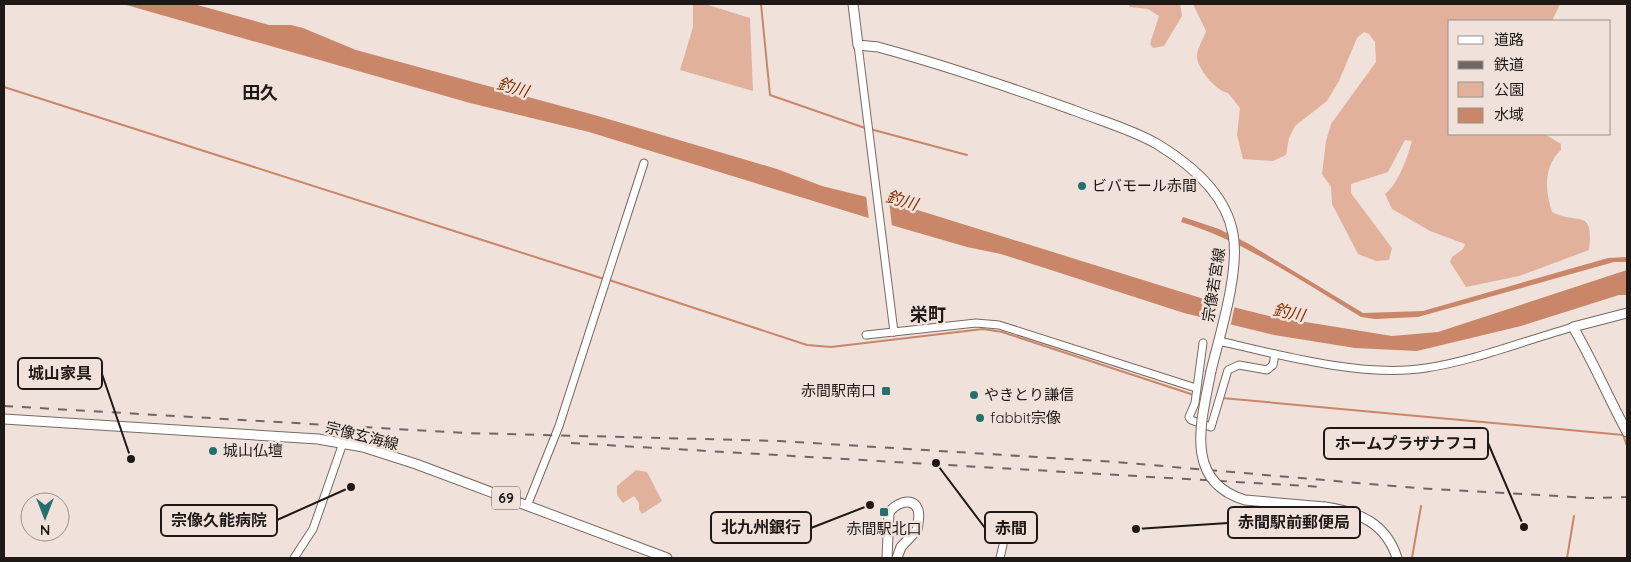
<svg xmlns="http://www.w3.org/2000/svg" width="1631" height="562" viewBox="0 0 1631 562" font-family="Quicksand,'Noto Sans JP',sans-serif">
<rect width="100%" height="100%" fill="#f0e1db"/>
<!-- green -->
<g fill="#e2b19c">
<path d="M693 4H705L750 18 753 91 680 70 693 27Z"/>
<path d="M1128 4H1180L1182 16 1164 46 1153 48 1150 44 1159 16 1148 9 1130 7Z"/>
<path d="M1193 4H1560L1552 21H1450V134H1539L1548 136 1561 144V150C1543 167 1545 190 1552 212 1578 226 1594 206 1589 250L1519 276 1466 287 1450 262 1452 257 1463 249 1465 244 1430 231 1392 209 1385 194C1399 183 1407 158 1412 141L1405 140 1388 172 1351 184V193L1392 248 1389 260 1376 261 1358 254 1332 204 1331 187 1322 174 1326 141 1331 124 1376 62 1375 42 1369 34 1364 32 1357 38 1339 81 1327 101 1295 126 1289 138 1286 155 1273 161 1243 159 1237 135 1240 108 1228 93C1215 90 1199 70 1197 58 1196 50 1204 38 1206 31Z"/>
<path d="M636 470 647 472 662 501 642 514 639 509V503L634 496 623 503 617 495V486Z"/>
</g>
<!-- water -->
<g fill="#c98669">
<path d="M123 4H194L269 25H291L303 28 356 50 598 116 777 169 822 186 911 208 1217 303 1269 316 1392 336 1438 332 1627 270V295H1619L1521 326 1417 351 1355 348 1274 335 1184 313 1001 254 967 247 898 227 589 132 470 103Z"/>
<path d="M1183 217 1219 229 1249 244 1363 313 1423 311 1608 258 1627 257V262H1614L1418 317 1375 319 1361 317C1303 282 1246 242 1181 222Z"/>
</g>
<!-- pier -->
<g fill="#f0e1db">
<path d="M866 195 889 200 892 227 869 220Z"/>
<path d="M1218 301 1235 305 1230 328 1213 324Z"/>
</g>
<g fill="none" stroke-linecap="round" stroke-linejoin="round">
<!-- stream -->
<g stroke="#c98669" stroke-width="2">
<path d="M761 4 770 95 865 128"/>
<path d="M4 87 604 279"/>
<path d="M870 129 967 155"/>
<path d="M609 280 807 345 831 347 983 329 1002 332 1194 395"/>
<path d="M1222 398 1623 435 1627 446"/>
<path d="M1412 558 1421 506"/>
<path d="M1567 558 1574 516"/>
</g>
<!-- minor casing -->
<g stroke="#766964" stroke-width="9">
<g id="minor">
<path d="M858 45 894 332"/>
<path d="M866 335 976 323 999 325 1196 388"/>
<path d="M1219 341C1279 355 1365 378 1426 368 1473 361 1527 340 1573 327"/>
<path d="M1203 343 1195 403 1189 417 1191 420 1211 427 1228 370 1239 365 1267 370 1273 365 1275 354"/>
<path d="M527 506 559 426 644 163"/>
<path d="M294 558 313 529 343 443"/>
<path d="M1000 558 1003 545"/>
</g>
</g>
<!-- major casing -->
<g stroke="#766964" stroke-width="11">
<g id="major">
<path d="M853 4 858 45 878 47C944 65 1009 87 1073 110 1101 121 1131 129 1157 144 1190 164 1226 194 1233 234 1240 271 1220 334 1211 371"/>
<path d="M1627 313 1573 327C1593 361 1608 397 1627 432"/>
<path d="M4 419 318 439 363 447 416 464 667 558"/>
<path d="M1325 507C1359 512 1386 523 1397 558"/>
<path d="M887 558 889 513C894 504 913 495 918 510 920 516 918 524 917 530L901 547 897 558"/>
</g>
</g>
<!-- minor -->
<use href="#minor" stroke="#fff" stroke-width="7"/>
<!-- major -->
<use href="#major" stroke="#fff" stroke-width="9"/>
<!-- rail -->
<g stroke="#706764" stroke-width="2" stroke-dasharray="9 9" stroke-linecap="butt">
<path d="M4 406 465 433 780 441 1116 462 1416 488 1591 498 1627 497"/>
<path d="M571 443 1323 487"/>
</g>
<!-- major-bridge casing -->
<g stroke="#766964" stroke-width="11" stroke-linecap="butt">
<path id="major-bridge" d="M1211 371C1202 419 1182 481 1245 500L1325 507"/>
</g>
<!-- major-bridge -->
<use href="#major-bridge" stroke="#fff" stroke-width="9"/>
</g>
<!-- markers -->
<g fill="#25706f" stroke="#f0e1db" stroke-width="2">
<circle cx="1082" cy="186" r="5"/>
<rect x="881" y="386" width="10" height="10" rx="2.5"/>
<circle cx="974" cy="395" r="5"/>
<circle cx="980" cy="418" r="5"/>
<circle cx="213" cy="451" r="5"/>
<rect x="879" y="507" width="10" height="10" rx="2.5"/>
</g>
<g text-anchor="middle" stroke-width="5" stroke-linejoin="round" paint-order="stroke">
<!-- shield labels -->
<rect fill="#f0e1db" stroke="#5d5552" stroke-width="1" x="492" y="486.5" width="28" height="23" rx="4"/>
<g font-size="14" font-weight="bold" fill="#1e1917">
<text x="506" y="503">69</text>
</g>
<!-- poi labels -->
<g font-size="15" fill="#1e1917" stroke="#f0e1db" text-anchor="start">
<text x="1092" y="191">ビバモール赤間</text>
<text x="876" y="396" text-anchor="end">赤間駅南口</text>
<text x="984" y="400">やきとり謙信</text>
<text x="990" y="423">fabbit宗像</text>
<text x="223" y="456">城山仏壇</text>
<text x="884" y="534" text-anchor="middle">赤間駅北口</text>
</g>
<!-- street labels -->
<g font-size="15" fill="#1e1917" stroke="#f0e1db">
<text transform="translate(1214 285) rotate(-81)" y="5">宗像若宮線</text>
<text transform="translate(362 436) rotate(14)" y="5">宗像玄海線</text>
</g>
<!-- water labels -->
<g font-size="16" font-style="italic" fill="#813001" stroke="#f0e1db">
<text transform="translate(513 87) rotate(16)" y="6">釣川</text>
<text transform="translate(902 200) rotate(16)" y="6">釣川</text>
<text transform="translate(1289 312) rotate(11)" y="6">釣川</text>
</g>
<!-- quarter labels -->
<g font-size="18" font-weight="bold" fill="#1e1917" stroke="#f0e1db">
<text x="260" y="99">田久</text>
<text x="928" y="321">栄町</text>
</g>
</g>
<!-- callouts -->
<path fill="none" stroke="#1e1917" stroke-width="2" d="M131 459L102 374M1524 527L1488 443M351 487L277 520M1136 529L1228 523M870 505L811 528M936 463L985 528"/>
<g fill="#1e1917" stroke="#f0e1db" stroke-width="2">
<circle cx="131" cy="459" r="5"/>
<circle cx="1524" cy="527" r="5"/>
<circle cx="351" cy="487" r="5"/>
<circle cx="1136" cy="529" r="5"/>
<circle cx="870" cy="505" r="5"/>
<circle cx="936" cy="463" r="5"/>
</g>
<g fill="#f0e1db" stroke="#1e1917" stroke-width="2">
<rect x="18" y="358" width="84" height="31" rx="5"/>
<rect x="1324" y="428" width="164" height="31" rx="5"/>
<rect x="161" y="505" width="116" height="31" rx="5"/>
<rect x="1228" y="507" width="132" height="31" rx="5"/>
<rect x="711" y="512" width="100" height="31" rx="5"/>
<rect x="985" y="512" width="52" height="31" rx="5"/>
</g>
<g font-size="16" text-anchor="middle" font-weight="bold" fill="#1e1917">
<text x="60" y="379">城山家具</text>
<text x="1406" y="449">ホームプラザナフコ</text>
<text x="219" y="526">宗像久能病院</text>
<text x="1294" y="528">赤間駅前郵便局</text>
<text x="761" y="533">北九州銀行</text>
<text x="1011" y="534">赤間</text>
</g>
<!-- border -->
<rect width="1631" height="562" fill="none" stroke="#1e1917" stroke-width="10"/>
<!-- legend -->
<rect x="1448" y="20" width="162" height="115" fill="#f0e1db" stroke="#9c918d"/>
<rect x="1458" y="36" width="25" height="8" fill="#ffffff" stroke="#9c918d"/>
<text x="1494" y="45" font-size="15" fill="#1e1917">道路</text>
<rect x="1458" y="61" width="25" height="8" fill="#706764" stroke="#9c918d"/>
<text x="1494" y="70" font-size="15" fill="#1e1917">鉄道</text>
<rect x="1458" y="82" width="25" height="15" fill="#e2b19c" stroke="#9c918d"/>
<text x="1494" y="95" font-size="15" fill="#1e1917">公園</text>
<rect x="1458" y="108" width="25" height="15" fill="#c98669" stroke="#9c918d"/>
<text x="1494" y="120" font-size="15" fill="#1e1917">水域</text>
<!-- north arrow -->
<g transform="translate(45 517) rotate(180)"><circle r="24" fill="#f0e1db" stroke="#9c918d"/>
<path d="M0-4L9 19L0 12L-9 19Z" fill="#25706f"/>
<text y="-8" font-size="14" font-weight="bold" text-anchor="middle" fill="#1e1917">N</text>
</g>
</svg>
